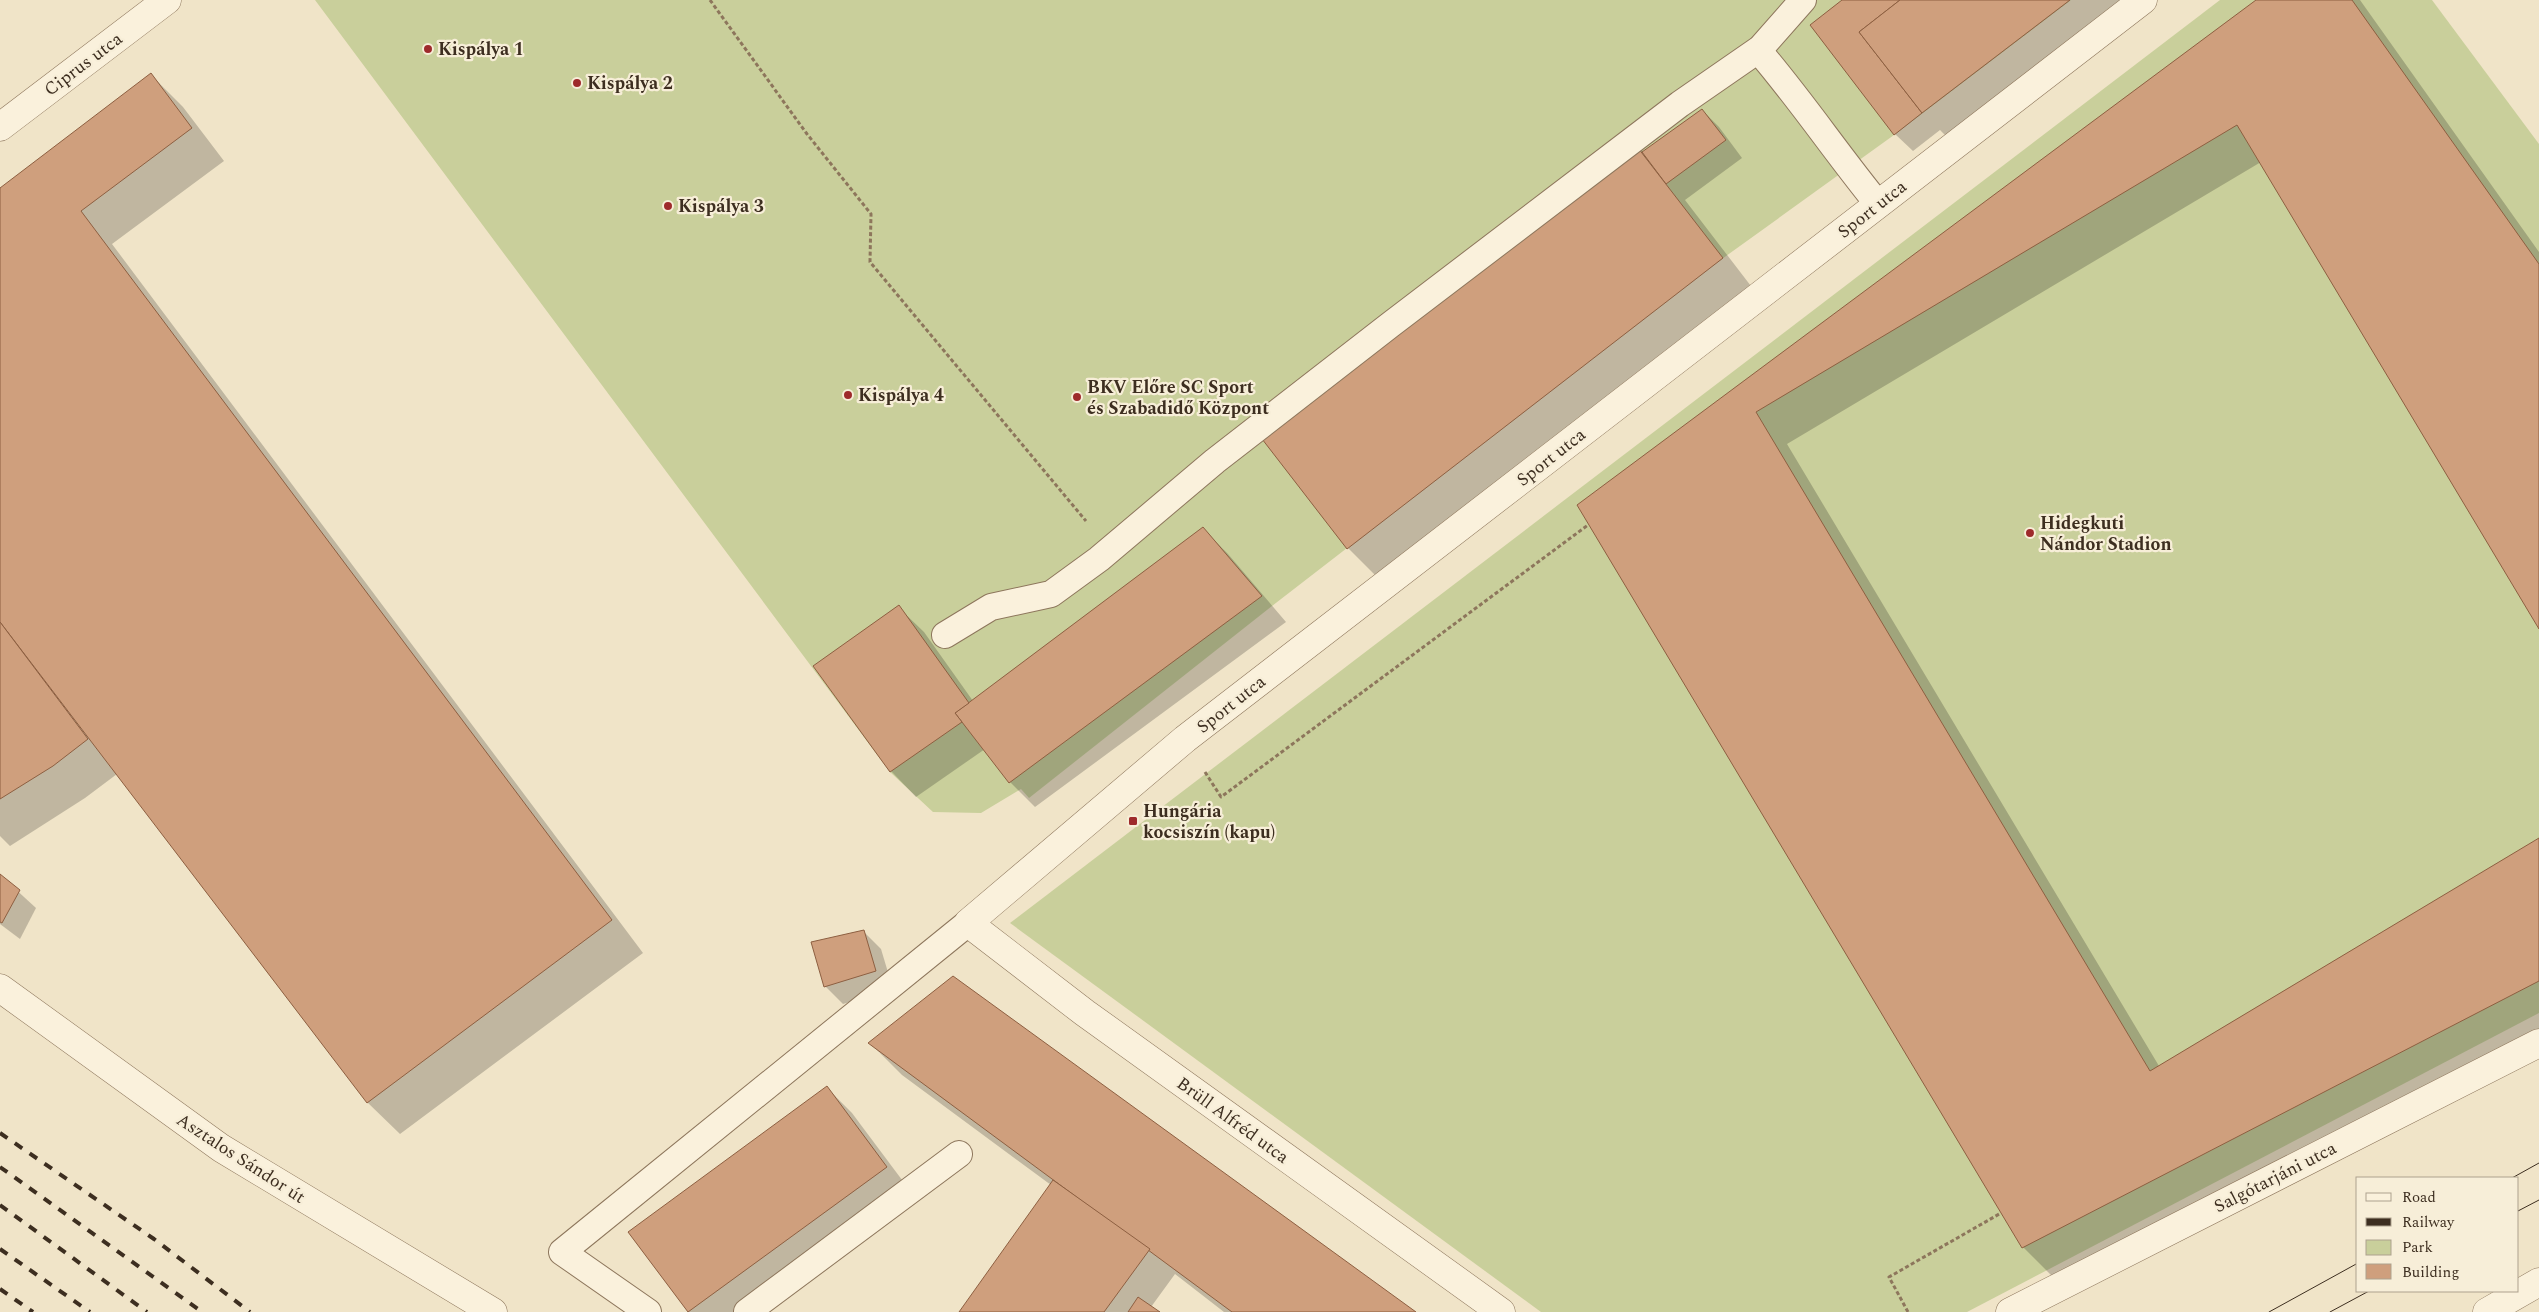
<svg xmlns="http://www.w3.org/2000/svg" width="2539" height="1312" viewBox="0 0 2539 1312" font-family="Spectral,serif">
<rect width="100%" height="100%" fill="#f0e4c8"/>
<!-- green -->
<g fill="#c9cf9b">
<path d="M315 0H2071L1894 135 1708 269 1272 606 1029 798 1021 789 981 813 933 812 890 772Z"/>
<path d="M2220 0H2432L2539 144V1013L1967 1312H1541L1010 923Z"/>
</g>
<!-- shadow -->
<g fill="#0003">
<path d="M1844 0H2144L1955 145 1940 130 1913 151 1895 134 1811 25Z"/>
<path d="M2258 0H2360L2539 252V627L2261 162 1787 444 2159 1066 2539 839V1029L2055 1279 2023 1247 1578 505Z"/>
<path d="M151 75 183 107 224 161 112 244 643 953 400 1134 367 1102 117 774 85 798 10 846 0 836V190Z"/>
<path d="M1702 110 1719 127 1742 158 1685 200 1754 290 1380 580 1348 548 1628 137 1644 152Z"/>
<path d="M1203 529 1228 554 1286 622 1035 807 1010 782 985 749 916 797 891 771 898 607 924 632 973 701Z"/>
<path d="M0 875 36 908 20 939 0 924Z"/>
<path d="M863 931 881 949 893 989 843 1004 825 986Z"/>
<path d="M870 1043 1414 1312H1224L1175 1274 1151 1307 1158 1312H960L1051 1185 902 1075Z"/>
<path d="M827 1088 852 1113 911 1192 748 1312H689L630 1232Z"/>
</g>
<!-- building -->
<g fill="#cf9f7d" stroke="#8d5f41">
<path d="M1842 0H1900L1859 32 1922 113 1894 135 1810 25Z"/>
<path d="M1900 0H2070L1922 113 1859 32Z"/>
<path d="M2256 0H2352L2539 264V629L2237 125 1756 412 2150 1071 2539 838V981L2022 1248 1577 505Z"/>
<path d="M151 73 192 128 81 211 612 920 367 1103 0 622V188Z"/>
<path d="M1702 109 1726 140 1666 184 1642 152Z"/>
<path d="M1628 135 1723 258 1347 549 1252 426Z"/>
<path d="M1203 527 1262 596 1009 783 955 713Z"/>
<path d="M899 605 969 703 955 713 962 722 890 772 813 666Z"/>
<path d="M0 622 88 739 53 766 0 799Z"/>
<path d="M0 874 20 890 2 923 0 922Z"/>
<path d="M864 930 876 971 824 987 811 942Z"/>
<path d="M953 976 1416 1312H1232L868 1043Z"/>
<path d="M827 1086 887 1167 688 1312 628 1232Z"/>
<path d="M1053 1180 1150 1249 1104 1312H959Z"/>
<path d="M1138 1297 1160 1312H1128Z"/>
</g>
<g fill="none" stroke-linecap="round" stroke-linejoin="round">
<!-- service casing -->
<g stroke="#8d765c" stroke-width="28">
<g id="service">
<path d="M1758 51 1803 0"/>
<path d="M945 635 991 607 1051 594 1099 559 1215 461 1390 325 1680 104 1758 50C1801 100 1837 154 1878 204"/>
<path d="M648 1312 562 1252 968 923"/>
<path d="M747 1312 959 1154"/>
</g>
</g>
<!-- minor casing -->
<g stroke="#8d765c" stroke-width="29">
<g id="minor">
<path d="M0 127 167 0"/>
<path d="M0 988 221 1148 493 1312"/>
<path d="M1501 1312 1085 1013 968 923 1185 739 2143 0"/>
<path d="M2010 1312 2539 1043"/>
<path d="M2487 1312 2539 1282"/>
</g>
</g>
<!-- path -->
<g stroke="#8d765c" stroke-width="3" stroke-dasharray="4 2.5" stroke-linecap="butt">
<path d="M710 0 807 134 871 214 870 262 1086 521"/>
<path d="M1205 772 1221 797 1588 525"/>
<path d="M1908 1312 1889 1277 2001 1213"/>
</g>
<!-- service -->
<use href="#service" stroke="#faf1dc" stroke-width="26"/>
<!-- minor -->
<use href="#minor" stroke="#faf1dc" stroke-width="28"/>
<!-- tram -->
<g stroke="#3d2e20" stroke-width="1">
<path d="M2512 1178 2539 1163"/>
<path d="M2518 1211 2539 1200"/>
<path d="M2269 1312 2358 1263"/>
<path d="M2330 1312 2369 1291"/>
</g>
<!-- rail -->
<g stroke="#3d2e20" stroke-width="4" stroke-dasharray="9 9" stroke-linecap="butt">
<path d="M0 1133 154 1239 250 1312"/>
<path d="M0 1167 202 1312"/>
<path d="M0 1205 147 1312"/>
<path d="M0 1249 90 1312"/>
<path d="M0 1289 33 1312"/>
</g>
</g>
<!-- markers -->
<g fill="#9e2a2b" stroke="#f7eed8" stroke-width="2">
<circle cx="428" cy="49" r="5"/>
<circle cx="577" cy="83" r="5"/>
<circle cx="668" cy="206" r="5"/>
<circle cx="848" cy="395" r="5"/>
<circle cx="1077" cy="397" r="5"/>
<circle cx="2030" cy="533" r="5"/>
<rect x="1128" y="816" width="10" height="10" rx="2.5"/>
</g>
<g text-anchor="middle" stroke-width="4.5" stroke-linejoin="round" paint-order="stroke">
<!-- poi labels -->
<g font-size="18" font-weight="bold" fill="#3d2e20" stroke="#f7eed8" text-anchor="start">
<text x="438" y="55">Kispálya 1</text>
<text x="587" y="89">Kispálya 2</text>
<text x="678" y="212">Kispálya 3</text>
<text x="1087" y="393">BKV Előre SC Sport<tspan x="1087" dy="21">és Szabadidő Központ</tspan></text>
<text x="858" y="401">Kispálya 4</text>
<text x="2040" y="529">Hidegkuti<tspan x="2040" dy="21">Nándor Stadion</tspan></text>
<text x="1143" y="817">Hungária<tspan x="1143" dy="21">kocsiszín (kapu)</tspan></text>
</g>
<!-- street labels -->
<g font-size="18" fill="#3d2e20" stroke="#f7eed8">
<text transform="translate(83 64) rotate(-37)" y="6">Ciprus utca</text>
<text transform="translate(1872 209) rotate(-38)" y="6">Sport utca</text>
<text transform="translate(1551 457) rotate(-38)" y="6">Sport utca</text>
<text transform="translate(1231 704) rotate(-38)" y="6">Sport utca</text>
<text transform="translate(1233 1120) rotate(36)" y="6">Brüll Alfréd utca</text>
<text transform="translate(241 1158) rotate(33)" y="6">Asztalos Sándor út</text>
<text transform="translate(2275 1177) rotate(-27)" y="6">Salgótarjáni utca</text>
</g>
</g>
<!-- legend -->
<rect x="2356" y="1177" width="162" height="115" fill="#f7eed8" stroke="#ada18e"/>
<rect x="2366" y="1193" width="25" height="8" fill="#faf1dc" stroke="#ada18e"/>
<text x="2402" y="1202" font-size="15" fill="#3d2e20">Road</text>
<rect x="2366" y="1218" width="25" height="8" fill="#3d2e20" stroke="#ada18e"/>
<text x="2402" y="1227" font-size="15" fill="#3d2e20">Railway</text>
<rect x="2366" y="1240" width="25" height="15" fill="#c9cf9b" stroke="#ada18e"/>
<text x="2402" y="1252" font-size="15" fill="#3d2e20">Park</text>
<rect x="2366" y="1264" width="25" height="15" fill="#cf9f7d" stroke="#ada18e"/>
<text x="2402" y="1277" font-size="15" fill="#3d2e20">Building</text>
</svg>
